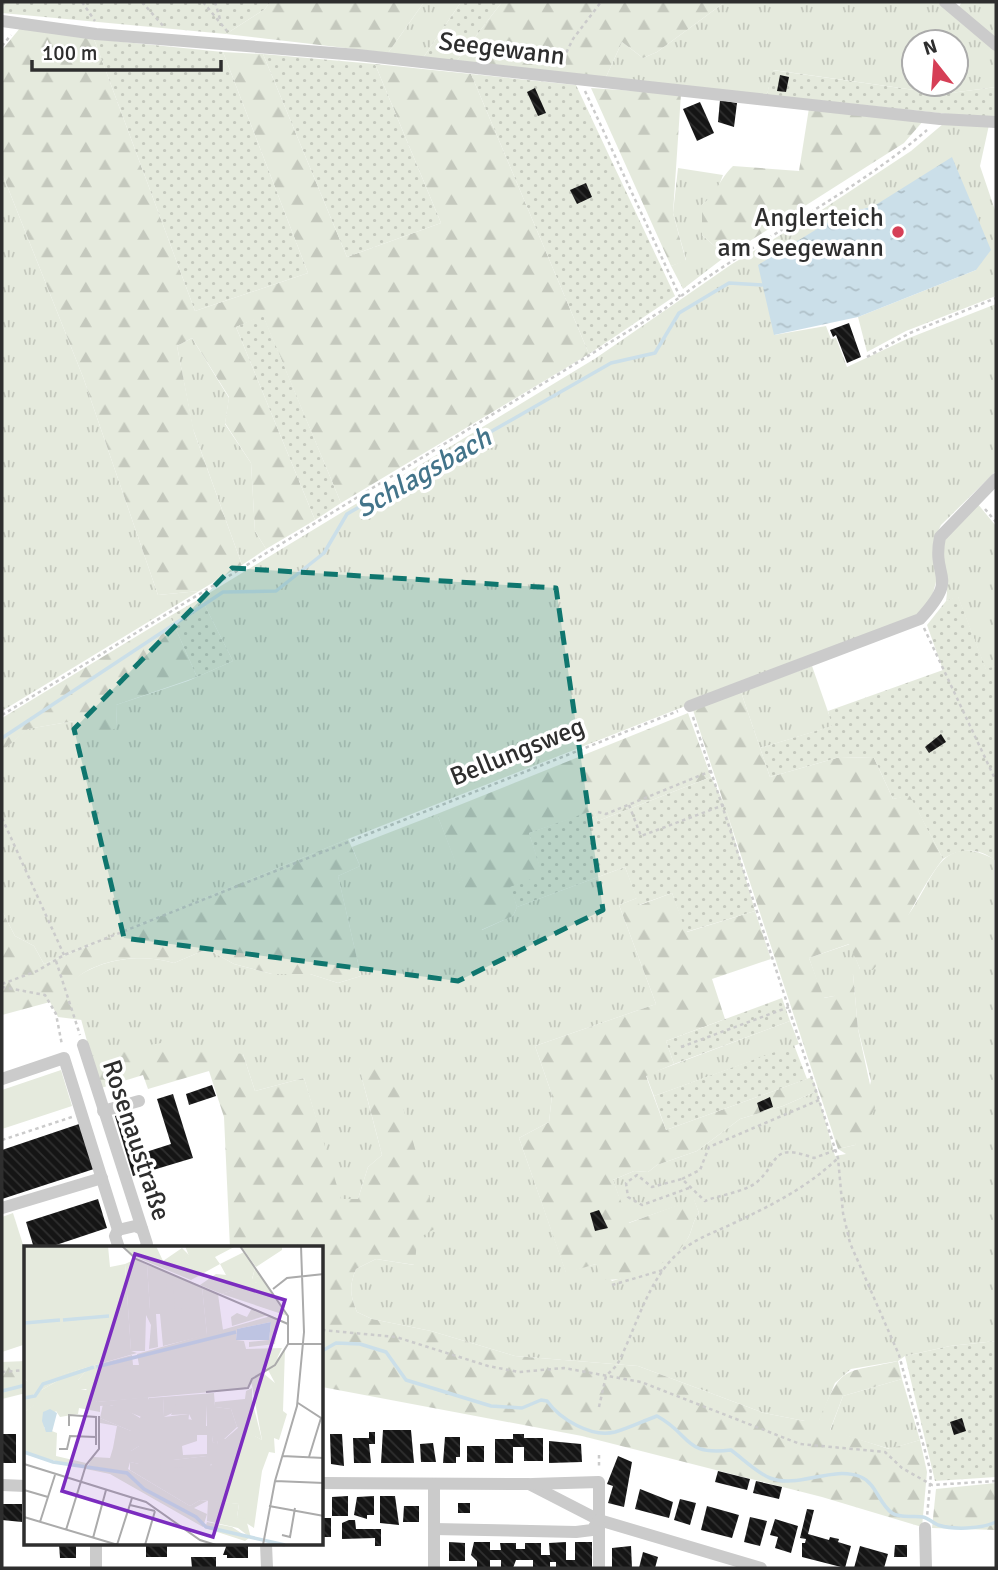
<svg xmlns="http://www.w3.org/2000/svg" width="998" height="1570" viewBox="0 0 998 1570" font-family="Signika,sans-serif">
<defs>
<pattern id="grass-tufts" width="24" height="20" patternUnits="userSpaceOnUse" patternTransform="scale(1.75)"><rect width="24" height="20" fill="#e5eadd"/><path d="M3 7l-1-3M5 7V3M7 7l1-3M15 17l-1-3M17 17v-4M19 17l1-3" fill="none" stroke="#c5c9be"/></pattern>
<pattern id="forest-firs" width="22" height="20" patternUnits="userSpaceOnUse" patternTransform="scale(1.75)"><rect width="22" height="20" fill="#e5eadd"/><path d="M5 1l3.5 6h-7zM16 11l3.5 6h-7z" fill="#c5c9be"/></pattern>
<pattern id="garden-dots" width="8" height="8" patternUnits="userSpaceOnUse" patternTransform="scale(1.75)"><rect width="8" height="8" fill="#e5eadd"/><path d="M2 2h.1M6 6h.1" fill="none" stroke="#c5c9be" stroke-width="1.8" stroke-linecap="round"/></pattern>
<pattern id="water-ripples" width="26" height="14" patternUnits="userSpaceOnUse" patternTransform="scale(1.75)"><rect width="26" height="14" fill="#cbdfe9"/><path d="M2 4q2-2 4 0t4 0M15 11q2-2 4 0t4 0" fill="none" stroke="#afc0c8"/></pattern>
<pattern id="building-back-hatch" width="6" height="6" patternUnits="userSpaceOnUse" patternTransform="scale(1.75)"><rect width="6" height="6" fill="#151515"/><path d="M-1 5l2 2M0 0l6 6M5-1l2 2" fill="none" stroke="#2f2f2f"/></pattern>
</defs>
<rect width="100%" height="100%" fill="#fff"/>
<!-- grass -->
<g fill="url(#grass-tufts)" fill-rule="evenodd">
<path d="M424 2H461L423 58 388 53Z"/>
<path d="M725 2H938L996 50V87L943 94 773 70 767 95 606 77 622 42 643 58 657 52ZM914 42H956V84H914Z"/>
<path d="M962 2H996V41L958 8Z"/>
<path d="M943 124 989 125 980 166 996 213V296L906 331 867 352 858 317 976 270 874 206 840 215 774 335 826 326 831 339 836 338 847 367 909 338 996 304V471L941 525 934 539 937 578 932 597 919 614 348 839 44 964 34 946 15 936 2 911V751L27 729 74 721 117 728 116 705 188 681 233 661 201 598 596 358 732 264 817 213 911 151Z"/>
<path d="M678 168 723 175 716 193 702 205V235L726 256 683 289 671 266 686 260 673 213Z"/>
<path d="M2 173 83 377 158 595 199 591 2 711Z"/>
<path d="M192 338 229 398 225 424 251 463 255 531 266 549 242 565 193 429 177 346Z"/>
<path d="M977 503 996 526V666L986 670 958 597 946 601C950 578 941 566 942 546 943 531 967 514 977 503Z"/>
<path d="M812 666 833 726 760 748 741 692Z"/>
<path d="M437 814 482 930 513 916 517 907 625 867 637 898 619 905 656 1004 535 1046 552 1095 549 1122 519 1138 566 1272 596 1264 612 1281C636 1274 674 1261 688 1238 693 1229 692 1222 699 1213L694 1200 628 1223 613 1180 634 1171 648 1172 657 1165 697 1151 740 1119 783 1106 817 1091 835 1156 846 1154 838 1149 855 1145 871 1081 858 1029 853 974 834 996 823 998 809 958 850 944 860 969C876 951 893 933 908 915 934 881 939 830 994 859L996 1341 950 1346 905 1356 898 1361 851 1369 835 1383 819 1421H805L764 1413 638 1366 515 1356 431 1331 372 1319 357 1312C350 1295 349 1286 356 1269L376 1259 414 1265 359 1067 382 1155 368 1167 358 1199 340 1200 304 1078 255 1091 243 1054 91 1056 71 982C97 959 141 953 174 963L207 949 234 964 272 974H310L338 983 361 976 338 876 360 866 352 847Z"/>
<path d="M790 1021 799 1044 654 1096 646 1075Z"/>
<path d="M902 1379 920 1440 890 1449 830 1431 843 1396Z"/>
</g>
<!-- forest -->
<g fill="url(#forest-firs)">
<path d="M270 2H424L388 53 226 34 265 9Z"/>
<path d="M502 2H725L657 52 643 58 622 42 606 77 456 62Z"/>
<path d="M20 28 94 39 195 311 308 273 223 52 263 54 347 257 441 223 375 64 471 74 589 354 341 503 263 316 236 327 315 520 266 549 255 531 251 463 225 423 229 397 192 338 177 346 194 432 242 565 199 591 158 595 83 377 2 173V50Z"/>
<path d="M591 88 681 94 673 213 686 261 671 266Z"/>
<path d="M809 108 924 120 904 143 726 256 702 235V205C718 191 719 180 733 166L799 171Z"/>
<path d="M170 616 197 677 116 705 117 728 88 738 74 721 28 729 2 751V718Z"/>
<path d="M741 692 770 777 840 757 874 758 893 799 910 795 943 859C916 893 902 936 873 970L860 969 849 944 809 958 824 998 834 996 837 979 853 974 858 1029 875 1108 855 1145 838 1149 693 710Z"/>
<path d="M688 713 711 777 598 821 594 811 529 833 543 876 511 887 517 907 513 916 481 930 437 814Z"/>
<path d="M348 839 360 866 338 876 361 976 338 983 310 974H272L234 964 207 949 174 963C142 953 96 958 72 982L82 1020 58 1017 50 1002 2 1015V911L15 936 34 946 44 964Z"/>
<path d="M672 893 687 932 755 911 771 959 712 979 725 1019 666 1041 674 1064 646 1076 666 1130 812 1077 817 1091 783 1106 740 1119 697 1151 657 1165 648 1172 634 1171 613 1180 629 1223 694 1199 699 1213C692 1222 693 1229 688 1238 675 1263 628 1284 601 1279L596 1264 566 1273 519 1138 549 1122 552 1095 535 1046 656 1004 619 905 637 898 640 905Z"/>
<path d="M161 1043 243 1054 255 1091 304 1078 341 1199H358L368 1167 382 1155 359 1066 392 1070 438 1227 417 1239 415 1265 376 1259 356 1269C349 1286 350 1295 357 1312L372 1319 431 1331 515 1356 638 1366 764 1413 805 1421 819 1420C843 1363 842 1374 898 1361L902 1379 843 1396 830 1430 889 1449 920 1440 927 1472 922 1527 822 1497 582 1436 322 1387V1248H230L224 1117 209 1071 148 1089 143 1075 101 1088 91 1056Z"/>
<path d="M26 1361V1393L2 1399V1362Z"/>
<path d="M996 1483V1530L932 1528 936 1489Z"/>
</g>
<!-- garden -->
<g fill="url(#garden-dots)">
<path d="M2 2H270L265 9 226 34 2 13Z"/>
<path d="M461 2H502L456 62 423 58Z"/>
<path d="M94 39 223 52 308 273 195 311Z"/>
<path d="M263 54 375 64 441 223 347 257Z"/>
<path d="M772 70 943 94 996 87V119L767 95Z"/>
<path d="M471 74 576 85 675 296 589 354Z"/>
<path d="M263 315 341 503 315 520 236 327Z"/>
<path d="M958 596 986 669 996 666V861C979 848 962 847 943 859L910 796 893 799 874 758 840 757 770 777 760 748 832 726 828 711 943 670 927 625 946 601Z"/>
<path d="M201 598 233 661 197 677 170 616Z"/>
<path d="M711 777 725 805 755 911 686 932 672 893 639 905 625 867 517 907 510 887 542 875 529 833 594 810 598 821Z"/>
<path d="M782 998 790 1021 674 1064 666 1041Z"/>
<path d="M794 1045 807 1079 666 1130 654 1096Z"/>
<path d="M996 1341V1477L935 1481 905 1356 950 1346Z"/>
</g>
<!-- pitch -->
<g fill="#e5eadd">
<path d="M61 1070 72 1106 2 1129V1090Z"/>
<path d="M13 1213 26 1254V1344L2 1352V1217Z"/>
</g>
<!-- water -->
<path fill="url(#water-ripples)" d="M952 157 991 250 976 270 858 317 774 335 758 265 840 215 874 206Z"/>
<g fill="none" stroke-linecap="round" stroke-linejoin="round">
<!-- stream -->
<g stroke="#cbdfe9" stroke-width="3.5">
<path d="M2 738 223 592 276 591 324 553 347 514 611 363 655 353 679 313 729 283 762 285"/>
<path d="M322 1351 336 1343 360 1344 386 1352 406 1380 491 1406 522 1408 541 1400 547 1401C560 1419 591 1438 615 1432 629 1428 643 1421 657 1416 692 1435 683 1456 731 1450 742 1458 757 1473 770 1478 799 1489 832 1465 861 1477 876 1483 879 1504 892 1513 901 1519 914 1515 923 1517 928 1518 933 1523 938 1525 954 1530 980 1529 996 1522"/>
<path d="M2 1391 26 1385"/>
</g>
</g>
<!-- building -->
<g fill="url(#building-back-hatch)">
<path d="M780 75 789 77 786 92 777 91Z"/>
<path d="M535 88 546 113 538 116 527 92Z"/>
<path d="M720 100 737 103 734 127 718 122Z"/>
<path d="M700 102 714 133 697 141 683 109Z"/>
<path d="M586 183 592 197 577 204 570 190Z"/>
<path d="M849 323 861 357 847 363 836 335 833 337 830 330Z"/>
<path d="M941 734 946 742 929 753 925 747Z"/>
<path d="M212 1085 216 1096 189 1105 186 1094Z"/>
<path d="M173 1094 193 1158 133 1176 115 1116 131 1111 146 1152 171 1144 157 1099Z"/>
<path d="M770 1097 773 1107 760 1112 757 1103Z"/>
<path d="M82 1123 97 1168 2 1199V1150Z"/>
<path d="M98 1199 107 1228 47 1248H34L26 1222Z"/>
<path d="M599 1210 608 1228 595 1231 590 1213Z"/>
<path d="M962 1418 966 1431 954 1435 950 1422Z"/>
<path d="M383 1430H411L414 1463H381Z"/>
<path d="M369 1432H375V1444H369L371 1463H354L353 1438H369Z"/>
<rect x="2" y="1434" width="14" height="29"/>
<path d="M330 1434H342L344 1466 331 1464Z"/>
<path d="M513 1434H524V1438H543V1461H524V1447H513V1463H495V1439H513Z"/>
<path d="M445 1437H460V1457H456V1463H443Z"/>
<path d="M549 1441 581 1444 582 1462 549 1463Z"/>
<path d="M433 1443 436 1462H421L420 1444Z"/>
<rect x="467" y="1446" width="17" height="16"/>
<path d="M618 1456 632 1462 624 1507 608 1503 613 1486 607 1484Z"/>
<path d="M718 1471 750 1479 747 1490 715 1482Z"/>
<path d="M756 1481 782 1487 779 1499 753 1493Z"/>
<path d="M640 1489 673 1502 669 1518 635 1509Z"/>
<path d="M348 1496V1516H332V1497Z"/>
<path d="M374 1496V1515H367V1519L354 1515 357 1497Z"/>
<path d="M380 1496H395L399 1525 380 1523Z"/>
<path d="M680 1499 696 1503 690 1525 674 1520Z"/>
<rect x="458" y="1503" width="12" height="10"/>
<path d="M2 1504H22V1522L2 1520Z"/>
<path d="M404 1506H419V1522H403Z"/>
<path d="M707 1506 739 1515 732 1538 701 1530Z"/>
<path d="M807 1509 814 1510 808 1534 829 1540 830 1537 839 1539 838 1542 851 1546 845 1568 802 1557V1543H805L806 1539 800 1538Z"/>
<path d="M750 1517 767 1521 760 1546 744 1542Z"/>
<path d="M322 1518H331V1537H324Z"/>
<path d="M775 1519 798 1526 791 1553 775 1548 778 1537 770 1535Z"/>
<path d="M349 1520H355L356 1529H381V1546H375V1538L342 1539V1523Z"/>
<path d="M449 1542 465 1543V1561H449Z"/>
<path d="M474 1542H490V1550H501L500 1543H516V1549H525V1543H541V1555H550L549 1543 566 1542V1560H575V1542H592V1568H556V1562H550V1568H533V1560H516L513 1568 501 1567V1560H490V1568H477V1561L471 1555Z"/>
<path d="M59 1544H76V1558H60Z"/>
<rect x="146" y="1544" width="21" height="13"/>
<path d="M227 1544H248V1558H227V1555H223Z"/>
<path d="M895 1545H907V1557H894Z"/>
<path d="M631 1546 632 1568 612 1567V1548Z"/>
<path d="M860 1546 888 1554 884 1568H854Z"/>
<path d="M643 1552 658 1557 655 1568H639Z"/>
<path d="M191 1557H216V1568H192Z"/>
</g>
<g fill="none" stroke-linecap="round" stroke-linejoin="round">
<!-- path -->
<g stroke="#cbcbcb" stroke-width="2.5" stroke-dasharray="3.5 3.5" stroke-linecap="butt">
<path d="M82 2 95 21"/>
<path d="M142 2 165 28"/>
<path d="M203 2 227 31"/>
<path d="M215 2 220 19"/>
<path d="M2 46 11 35"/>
<path d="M560 65 573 39 601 2"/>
<path d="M585 91 680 297"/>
<path d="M867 357 910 333 996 298"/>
<path d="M985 509 996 522"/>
<path d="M924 628 996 781"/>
<path d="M2 715 663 310C747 243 846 200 927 130"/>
<path d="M693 717 838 1158 843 1213 850 1243 899 1355 931 1473 927 1517"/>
<path d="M629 805 641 836 724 805"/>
<path d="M598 812 606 814 711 771"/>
<path d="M2 818 64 955"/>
<path d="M56 961 80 1035"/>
<path d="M2 984 37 971 64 955 678 711"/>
<path d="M2 987 45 995 56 1014 62 1045"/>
<path d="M681 1047 789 1007"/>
<path d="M2 1140 72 1117"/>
<path d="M682 1179 700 1170 709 1147 819 1100"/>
<path d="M689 1188 642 1205 628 1197 626 1183 637 1175 652 1187 682 1179 705 1201C719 1195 745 1192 757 1182 780 1162 770 1142 814 1158L836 1150"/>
<path d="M612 1285 663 1270"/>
<path d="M322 1330 396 1337 488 1366 519 1372 564 1368 641 1382 800 1444 885 1452 902 1468 932 1485 996 1481"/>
<path d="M2 1372 26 1370"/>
<path d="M599 1407 606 1376 617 1365C635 1331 646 1285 674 1257 691 1240 713 1233 734 1223 772 1205 808 1187 838 1158"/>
<path d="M599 1455V1469"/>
</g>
<!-- minor -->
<g stroke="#cbcbcb" stroke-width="12">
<path d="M945 2 996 45"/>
<path d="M2 21 96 34 358 55 940 119 996 122"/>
<path d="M690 706 920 619C961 574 931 581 940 537L996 479"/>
<path d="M83 1045 147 1244 145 1248"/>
<path d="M2 1079 64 1058 118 1230"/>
<path d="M103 1111 139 1101"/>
<path d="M2 1208 102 1178"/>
<path d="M119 1248 115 1236 118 1230 135 1226 142 1229"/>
<path d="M322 1483 529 1484 599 1520 761 1568"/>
<path d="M434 1484V1568"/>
<path d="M532 1484 599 1482V1568"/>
<path d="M2 1485 26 1486"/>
<path d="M925 1528 926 1568"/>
<path d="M434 1529 576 1532 592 1530 599 1520"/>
<path d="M96 1544V1568"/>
<path d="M266 1544 267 1568"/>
</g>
</g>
<!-- marked area -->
<path fill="#0f766e" fill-opacity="0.2" stroke="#0f766e" stroke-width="5" stroke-dasharray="14 9" stroke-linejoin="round" d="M232 568 556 588 603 910 458 981 124 938 74 729Z"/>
<!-- markers -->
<circle fill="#d63f56" stroke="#fff" stroke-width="2.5" cx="898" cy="232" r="7"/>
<g text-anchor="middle" stroke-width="7" stroke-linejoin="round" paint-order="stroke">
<!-- street labels -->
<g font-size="26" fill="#2e2e2e" stroke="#fff">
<text transform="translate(502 48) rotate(7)" y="9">Seegewann</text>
<text transform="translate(517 751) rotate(-22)" y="9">Bellungsweg</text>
<text transform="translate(137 1140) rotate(72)" y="9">Rosenaustraße</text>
</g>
<!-- poi labels -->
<g font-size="26" fill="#2e2e2e" stroke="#fff" text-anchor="end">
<text x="884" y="226">Anglerteich<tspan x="884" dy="30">am Seegewann</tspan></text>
</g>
<!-- water labels -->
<g font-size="28" font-style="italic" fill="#43748a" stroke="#fff">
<text transform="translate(423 472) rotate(-30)" y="10">Schlagsbach</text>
</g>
</g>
<!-- overview -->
<g transform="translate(24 1246)">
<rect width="299" height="299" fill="#fff"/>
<path d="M0 0H84L86 21 101 18 107 105 113 107 5 138 0 131ZM231 22 264 70 198 48 233 36 234 30 228 34ZM247 70 254 73 251 98 225 101V96L245 94 247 76 213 83 212 94 220 95 222 103 258 102 250 119 221 143 73 156 62 143 25 150 0 166V154L35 134H54L62 125 81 119H115L113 108ZM261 103 259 165 263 168 255 194 250 192 251 207 245 206 238 225 230 282 213 271 215 258 176 254 166 260 106 224V216L115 218V200L107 205V185L76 172 79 158 98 161 116 172 125 152 139 151 140 171 165 168 163 190 142 203 149 222V214L183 210 187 220 194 195 189 197 188 190 201 193 215 181 238 194 227 134 239 127 251 137 244 124Z" fill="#e5eadd"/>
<path d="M161 0H212L191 11 196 18 167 34 143 24 165 10ZM217 0H258V4L232 21ZM220 6 231 22 228 33 234 30 237 35 198 48 176 39 192 28 202 29 196 18ZM112 13 123 19 126 64 142 26 178 41 183 89 139 100 136 68H132L134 101 125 103 127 79 122 69 121 105H107L101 18ZM228 62 244 69 208 80 207 71 213 67 223 71ZM108 109 109 119 63 124 54 134H35L0 154V132L5 137ZM31 144H67L73 156 124 151 125 155 120 172 87 159 76 160V166L55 162 54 168 36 171 32 165 20 182 33 187 32 210 62 217 60 222 0 207V166ZM190 147 191 161 207 163 213 181 198 195 188 190 189 197 194 194 191 216 184 220 183 210 149 214V222L160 221 157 227 137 226 136 204 142 203 143 191 163 190 162 173 171 174V180H183L182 158 163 160 140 171 139 151ZM173 189H183V208L159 209 158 200 173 195ZM76 172 107 185V205L115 200 116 186 120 188V213L115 218 106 216 104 223 166 260 176 254 183 255 170 262 183 268 179 281 86 228 62 223 69 211 86 212 89 202 93 180 76 177ZM183 276 208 281 225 292 221 295 181 282Z" fill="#e5eadd" fill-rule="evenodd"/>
<path d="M101 0H132L139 15 158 2 166 10 143 24 105 8ZM123 19 142 26 144 64H126ZM148 29 164 35 167 62 151 63ZM178 41 194 48 199 84 183 89ZM228 142V154L238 194 213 181 207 163 191 161V156L221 153 222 145ZM152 158H182V180H171L165 168 147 169ZM184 254 215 258 213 271 222 273 227 292 214 282 183 275Z" fill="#e5eadd"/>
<path d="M247 76 245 94H212L213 83ZM26 163 33 167 28 186H22L18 175 19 166Z" fill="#cbdfe9"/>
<path fill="none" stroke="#cbdfe9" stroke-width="3.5" d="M39 74 85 70M0 77 36 74M72 121 212 86M0 152 11 150 19 138 70 121M0 206 29 216 103 227 120 243 172 271 182 281 261 299"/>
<path fill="none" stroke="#ababab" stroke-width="2" d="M98 0 112 13 264 78M216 0 264 70V98M249 43 263 32 300 28M264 98H300M182 146 224 142 228 133 251 119 264 98M274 157 297 172 285 211M45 180V169L72 171V199M35 203H43L46 190 72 191M258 210 300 212M0 218 122 256 176 294 192 299M251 235 300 237M0 244 24 251M106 259 131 265M245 260 300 270M0 271 94 299M16 276 31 229M42 284 62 219 75 203V170M258 289 266 291 271 262M69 292 82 244M93 299 108 252M121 299 131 265M239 299 251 235 273 160 280 86 277 0"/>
<path fill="#7b2cbf" fill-opacity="0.15" stroke="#7b2cbf" stroke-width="3.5" d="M111 8 261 54 189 291 38 245Z"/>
<rect width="299" height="299" fill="none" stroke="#2e2e2e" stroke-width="3.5"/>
</g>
<!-- border -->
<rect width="998" height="1570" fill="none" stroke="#2e2e2e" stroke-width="7"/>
<!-- north arrow -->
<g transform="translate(935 63) rotate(343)"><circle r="33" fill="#ffffff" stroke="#ababab" stroke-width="2"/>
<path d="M0-5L12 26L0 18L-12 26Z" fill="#d63f56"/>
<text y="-10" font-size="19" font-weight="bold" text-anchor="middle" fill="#2e2e2e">N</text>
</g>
<!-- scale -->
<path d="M32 60v10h189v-10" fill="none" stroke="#2e2e2e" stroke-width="3.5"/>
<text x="42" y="60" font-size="21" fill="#2e2e2e" stroke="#ffffff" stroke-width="5" paint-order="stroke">100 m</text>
</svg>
